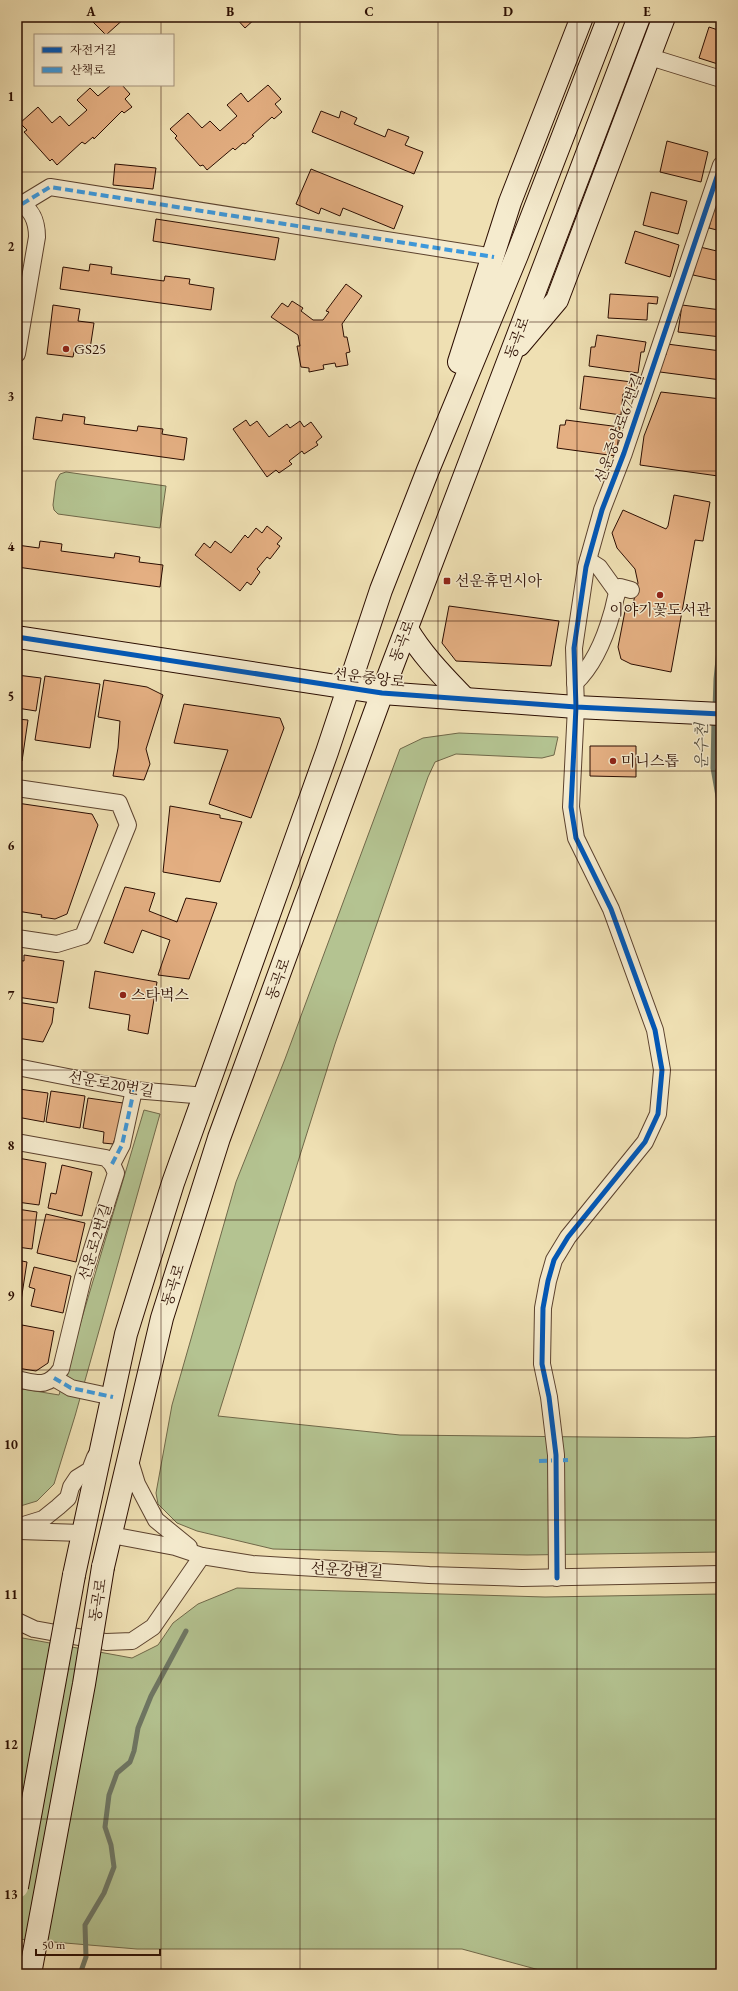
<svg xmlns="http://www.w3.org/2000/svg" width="738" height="1991" viewBox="0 0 738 1991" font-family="'EB Garamond','Noto Serif KR',serif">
<rect width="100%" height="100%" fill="#efe0b3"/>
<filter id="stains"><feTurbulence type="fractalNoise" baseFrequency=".005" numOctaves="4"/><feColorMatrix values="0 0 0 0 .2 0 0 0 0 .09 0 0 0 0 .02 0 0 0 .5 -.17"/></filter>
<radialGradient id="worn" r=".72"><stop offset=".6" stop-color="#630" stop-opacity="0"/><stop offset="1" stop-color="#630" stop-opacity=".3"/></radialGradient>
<!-- green -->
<g fill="#b4c391" stroke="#706849">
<path d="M66 472 166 486 160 528 58 514 54 510 53 505 56 481 60 474Z"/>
<path d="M459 733 558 737 554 755 542 758 456 754 435 762 428 777 335 1044 218 1416 400 1435 688 1438 721 1436V1552L527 1555 273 1549 197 1531 177 1523 158 1504 156 1493 172 1405 236 1182 285 1059 400 749 423 738Z"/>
<path d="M144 1110 160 1114 75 1416 54 1484 37 1501 17 1507V1388L59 1395Z"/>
<path d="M237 1588 545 1597 721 1594V1974H554L462 1949H137L17 1939V1637L132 1658 158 1645 173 1623 198 1604Z"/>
</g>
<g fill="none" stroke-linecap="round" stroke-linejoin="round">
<!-- stream -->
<g stroke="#6e7765" stroke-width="5">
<path d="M715 709 716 679 721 630"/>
<path d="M714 719 713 768 721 813"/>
<path d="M80 1974 86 1957 85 1925 104 1893 114 1867 111 1845 105 1827 109 1795 117 1773 130 1762 134 1751 138 1728 151 1696 186 1631"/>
</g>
</g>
<!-- building -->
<g fill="#e4af82" stroke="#2b0d01">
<path d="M88 17H126L106 35Z"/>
<path d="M235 17H257L245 28Z"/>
<path d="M709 27 721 31V65L699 58Z"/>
<path d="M111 85H122L130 94 125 99 132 107 124 113 122 111 94 139 93 137 85 144 82 142 57 165 52 159 50 161 24 132 27 130 20 123 38 107 52 123 60 116 69 126 87 110 77 100 90 88 98 96Z"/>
<path d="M268 85 281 99 275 104 282 112 274 119 272 117 252 135 254 136 245 144 243 143 235 150 233 148 207 170 203 165 200 166 175 138 177 136 170 129 188 113 202 128 210 121 220 131 237 116 227 105 241 93 248 102Z"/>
<path d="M321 111 339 118 341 111 357 118 354 124 385 137 388 129 409 137 405 145 423 152 414 174 312 132Z"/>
<path d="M667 141 708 152 701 182 660 172Z"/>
<path d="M115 164 156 168 153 189 113 185Z"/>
<path d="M311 169 403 206 394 229 343 208 340 216 321 208 319 214 296 204Z"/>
<path d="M651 192 687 201 678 234 643 225Z"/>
<path d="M716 200 721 201V231L709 228Z"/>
<path d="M156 219 279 238 275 260 153 241Z"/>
<path d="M635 231 679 245 670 277 625 263Z"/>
<path d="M700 247 721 252V281L693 275Z"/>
<path d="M90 264 112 267 111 274 164 281 165 276 190 279 189 284 214 288 211 310 60 289 63 267 89 271Z"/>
<path d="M346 284 362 296 342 324 344 337H347L350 352 346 353 348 365 336 367 335 363 323 365 324 369 309 372V368L301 367 297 346H300L298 335 271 317 282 303 288 307 292 301 303 308 301 311 313 320H323L329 312 326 311Z"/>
<path d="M610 294 658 297 657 304 648 303 647 320 608 318Z"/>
<path d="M53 305 80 309 78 321 94 323 90 349 75 347 73 357 47 354Z"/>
<path d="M682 305 721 310V337L678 332Z"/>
<path d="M597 335 646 342 644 352H641L638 373 589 366 591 347H595Z"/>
<path d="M667 344 721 351V380L660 372 663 354 666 355Z"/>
<path d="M584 376 632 382 631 389 623 394 621 415 580 409Z"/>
<path d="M661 392 721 399V455L718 476 640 465 644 436Z"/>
<path d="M63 414 85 417 84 424 137 431 138 426 163 429 162 434 187 438 184 460 33 439 36 417 62 421Z"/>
<path d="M246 420 250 426 257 421 269 437 287 424 290 428 300 421 304 427 311 422 322 437 316 442 318 445 304 454 302 451 289 461 292 464 279 473 276 470 267 477 233 429Z"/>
<path d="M566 420 620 427 616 456 557 448 560 425H565Z"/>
<path d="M674 495 710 502 703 541 695 540 671 672 631 664 621 659 618 647 626 606 632 608 638 583 635 569 617 548 612 533 623 510 666 529 668 526Z"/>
<path d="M267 526 282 538 277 544 280 546 270 559 267 557 257 569 260 572 251 585 247 582 240 591 195 555 204 543 210 548 215 541 231 553 245 535 248 538 256 528 262 533Z"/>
<path d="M40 541 62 544 61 551 114 558 115 553 140 557 139 562 163 565 160 587 17 567V545L39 548Z"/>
<path d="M449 606 559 621 551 666 456 661 442 643Z"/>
<path d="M17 675 41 678 36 711 17 708Z"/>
<path d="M45 676 100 684 90 748 35 740Z"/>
<path d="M104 680 147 687 163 695 146 749 150 764 144 780 113 776 118 748 120 721 98 717Z"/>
<path d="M184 704 280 718 284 728 251 818 209 804 228 750 174 743Z"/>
<path d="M17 719 28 720 22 761 17 760Z"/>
<path d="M590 746H636V777L590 776Z"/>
<path d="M17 803 92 814 98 825 67 914 55 919 41 917 42 915 17 911Z"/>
<path d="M170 806 220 815V818L242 822 220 882 163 872Z"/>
<path d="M125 887 155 893 149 911 177 922 186 898 217 903 189 979 158 975 170 940 142 930 133 953 104 943Z"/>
<path d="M24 955 64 961 57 1003 17 997V960L24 961Z"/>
<path d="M95 971 157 982 148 1034 128 1030 130 1015 89 1008Z"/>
<path d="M17 1002 54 1008 52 1023 43 1042 17 1038Z"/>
<path d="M19 1089 48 1093 44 1122 17 1117Z"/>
<path d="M51 1091 85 1096 80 1128 46 1122Z"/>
<path d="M88 1098 123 1103 119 1128 113 1144 103 1143 104 1132 83 1128Z"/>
<path d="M18 1158 46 1163 39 1205 17 1202Z"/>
<path d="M62 1165 92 1172 82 1216 48 1208 51 1193 56 1194Z"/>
<path d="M17 1209 37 1212 32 1249 17 1247Z"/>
<path d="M46 1214 85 1223 76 1262 37 1253Z"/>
<path d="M17 1260 27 1262 21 1301 17 1300Z"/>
<path d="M34 1267 71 1276 63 1313 31 1306 35 1289 29 1287Z"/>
<path d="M22 1325 54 1331 48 1363 36 1371 17 1368V1354Z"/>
</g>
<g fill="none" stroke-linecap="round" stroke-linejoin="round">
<!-- street casing -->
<g stroke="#5c422e" stroke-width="18">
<g id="street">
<path d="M650 57 721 79"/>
<path d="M17 202C32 208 37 222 37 237L17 354"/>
<path d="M22 204 50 187 494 257"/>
<path d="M588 560 599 567 617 592"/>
<path d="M575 683C594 665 605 638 612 613 615 604 615 595 620 587L631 590"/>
<path d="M17 788 119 803 128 825 83 936 57 944 17 938"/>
<path d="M17 1067 134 1090 206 1096"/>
<path d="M17 1142 106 1158 112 1164 116 1173 83 1278 61 1369C47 1389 37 1383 17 1379"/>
<path d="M112 1164 122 1145 134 1090"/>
<path d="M54 1378 71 1388 113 1397"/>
<path d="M129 1458 137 1484 156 1520 189 1547"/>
<path d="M17 1527 43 1519 58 1507 68 1498 71 1487 77 1478 90 1470 95 1457"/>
<path d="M19 1531 82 1533"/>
<path d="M111 1535 175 1547 202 1556 252 1564 429 1575 522 1578 721 1574"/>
<path d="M557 1578 556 1455 549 1397 542 1364 543 1308 548 1281 554 1260 568 1237 645 1142 658 1114 662 1070 655 1030 611 909 576 838 571 807 576 707 574 648 586 567 602 510 624 453 721 165"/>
<path d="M17 1621 34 1629 106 1642 132 1641 153 1627 202 1556"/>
</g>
</g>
<!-- secondary casing -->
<g stroke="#2b0d01" stroke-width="24">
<g id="secondary">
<path d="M519 345 557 300 664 17"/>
<path d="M459 362 510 202 582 17"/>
<path d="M407 629C422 655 444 677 465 699"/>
<path d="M17 637 382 693 576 707 721 714"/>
<path d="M103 1567 162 1318 219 1138 382 693 639 17"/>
<path d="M74 1575 126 1334 173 1183 327 752 381 590 428 470 517 255 609 17"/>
</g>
</g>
<!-- street -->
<use href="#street" stroke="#f5ebce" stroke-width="16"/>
<!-- secondary -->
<use href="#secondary" stroke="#f5ebce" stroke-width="22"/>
<!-- secondary-bridge casing -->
<g stroke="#2b0d01" stroke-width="24" stroke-linecap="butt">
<g id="secondary-bridge">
<path d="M17 1887 74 1575"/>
<path d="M30 1974 84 1684 103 1567"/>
</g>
</g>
<!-- secondary-bridge -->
<use href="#secondary-bridge" stroke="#f5ebce" stroke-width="22"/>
<!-- quiet -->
<g stroke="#3d99dd" stroke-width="4" stroke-dasharray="8 4" stroke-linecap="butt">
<path d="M22 204 50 187 494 257"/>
<path d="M112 1164 122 1145 134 1090"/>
<path d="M54 1378 71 1388 113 1397"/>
<path d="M539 1461 568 1460"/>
</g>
<!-- cycleway casing -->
<g stroke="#f5ebce" stroke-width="8">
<g id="cycleway">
<path d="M17 637 382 693 576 707 721 714"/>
<path d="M557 1578 556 1455 549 1397 542 1364 543 1308 548 1281 554 1260 568 1237 645 1142 658 1114 662 1070 655 1030 611 909 576 838 571 807 576 707 574 648 586 567 602 510 624 453 721 165"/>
</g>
</g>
<!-- cycleway -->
<use href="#cycleway" stroke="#0057b8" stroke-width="5"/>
</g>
<!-- grid -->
<path fill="none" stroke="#2b0d01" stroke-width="1" stroke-opacity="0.55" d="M161 17V35M300 17V1974M438 17V1974M577 17V1974M161 85V1974M17 172H721M17 322H721M17 471H721M17 621H721M17 771H721M17 921H721M17 1070H721M17 1220H721M17 1370H721M17 1520H721M17 1669H721M17 1819H721"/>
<!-- markers -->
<g fill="#8f2418" stroke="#f5ebce" stroke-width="1.5">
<circle cx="66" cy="349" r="4"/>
<rect x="443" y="577" width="8" height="8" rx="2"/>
<circle cx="660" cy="595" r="4"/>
<circle cx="613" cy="761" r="4"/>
<circle cx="123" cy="995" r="4"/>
</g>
<g text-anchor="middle" stroke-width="3" stroke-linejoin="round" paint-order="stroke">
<!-- street labels -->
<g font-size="15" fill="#2b0d01" stroke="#f5ebce">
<text transform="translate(517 338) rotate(-69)" y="5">동곡로</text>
<text transform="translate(619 428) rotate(-70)" y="5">선운중앙로67번길</text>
<text transform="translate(402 641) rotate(-69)" y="5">동곡로</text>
<text transform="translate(369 678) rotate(7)" y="5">선운중앙로</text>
<text transform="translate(278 979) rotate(-70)" y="5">동곡로</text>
<text transform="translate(111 1084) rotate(10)" y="5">선운로20번길</text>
<text transform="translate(95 1242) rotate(-73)" y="5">선운로2번길</text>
<text transform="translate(173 1285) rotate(-72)" y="5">동곡로</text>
<text transform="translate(347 1570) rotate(3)" y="5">선운강변길</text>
<text transform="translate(98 1600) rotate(-81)" y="5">동곡로</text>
</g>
<!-- poi labels -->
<g font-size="15" fill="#2b0d01" stroke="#f5ebce" text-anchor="start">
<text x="74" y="354">GS25</text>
<text x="455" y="586">선운휴먼시아</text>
<text x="660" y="615" text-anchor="middle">이야기꽃도서관</text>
<text x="621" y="766">미니스톱</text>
<text x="131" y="1000">스타벅스</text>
</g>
<!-- water labels -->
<g font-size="16" font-style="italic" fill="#524b3b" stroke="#f5ebce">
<text transform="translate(701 746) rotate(-90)" y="6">운수천</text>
</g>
</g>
<!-- margin -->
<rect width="738" height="1991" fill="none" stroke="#efe0b3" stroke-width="44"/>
<!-- legend -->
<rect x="34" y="34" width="140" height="52" fill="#f5ebce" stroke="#a4927c"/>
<rect x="42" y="47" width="20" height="6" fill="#0057b8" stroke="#a4927c"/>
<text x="70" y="54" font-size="12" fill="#2b0d01">자전거길</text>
<rect x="42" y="67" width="20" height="6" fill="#3d99dd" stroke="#a4927c"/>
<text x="70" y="74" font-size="12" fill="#2b0d01">산책로</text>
<!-- scale -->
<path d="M36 1949v6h124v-6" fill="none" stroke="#2b0d01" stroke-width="2"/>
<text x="42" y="1949" font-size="12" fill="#2b0d01" stroke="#f5ebce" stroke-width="3" paint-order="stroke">50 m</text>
<rect x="22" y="22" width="694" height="1947" fill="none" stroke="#2b0d01" stroke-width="1.5"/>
<g font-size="13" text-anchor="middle" font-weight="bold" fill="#2b0d01">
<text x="91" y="16">A</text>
<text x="230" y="16">B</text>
<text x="369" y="16">C</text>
<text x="508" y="16">D</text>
<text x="647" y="16">E</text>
<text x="11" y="101">1</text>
<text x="11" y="251">2</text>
<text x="11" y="401">3</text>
<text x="11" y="551">4</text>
<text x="11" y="701">5</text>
<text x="11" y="850">6</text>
<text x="11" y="1000">7</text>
<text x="11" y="1150">8</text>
<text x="11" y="1300">9</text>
<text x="11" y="1449">10</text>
<text x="11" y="1599">11</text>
<text x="11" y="1749">12</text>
<text x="11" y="1899">13</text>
</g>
<rect width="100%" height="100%" filter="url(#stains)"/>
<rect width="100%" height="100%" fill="url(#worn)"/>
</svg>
